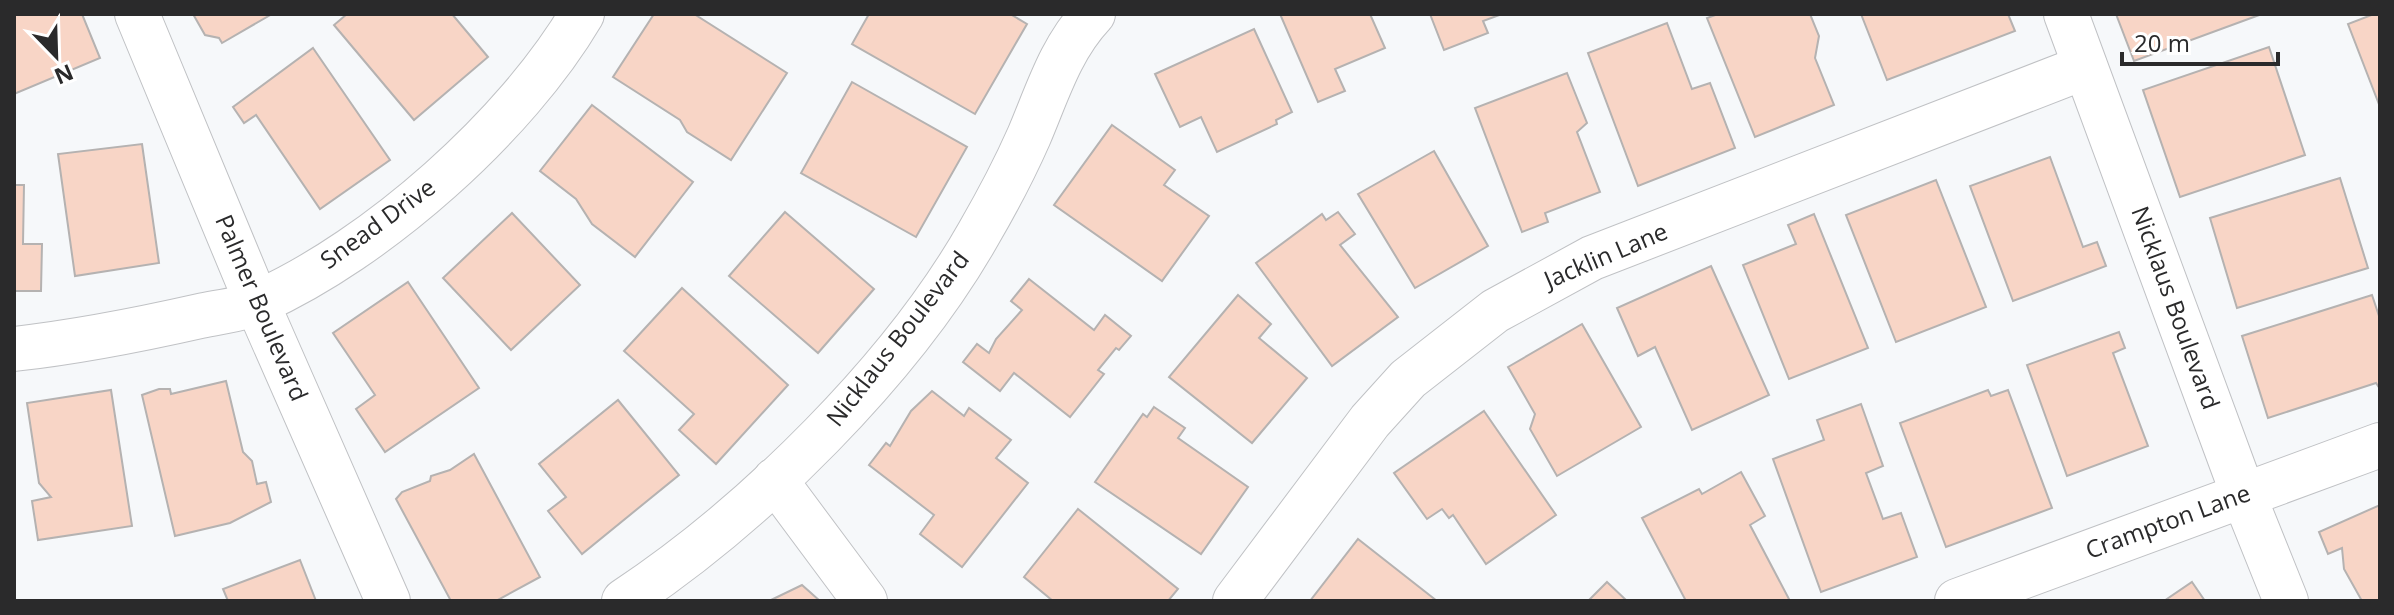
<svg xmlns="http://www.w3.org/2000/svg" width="2394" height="615" viewBox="0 0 2394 615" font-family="'Open Sans',sans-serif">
<rect width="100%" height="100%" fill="#f6f8fa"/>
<!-- building -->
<g fill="#f8d5c6" stroke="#b5b2b1" stroke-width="2">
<path d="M14 14H82L100 58 14 94Z"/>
<path d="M193 14H272L222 43 219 38 205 35Z"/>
<path d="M347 14H452L488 57 414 120 334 25Z"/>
<path d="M654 14H694L787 73 731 160 687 132 680 120 613 77Z"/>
<path d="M869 14H1010L1027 24 975 114 852 44Z"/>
<path d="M1280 14H1370L1385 48 1335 69 1345 91 1318 102Z"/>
<path d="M1430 14H1502L1483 21 1488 33 1444 50Z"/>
<path d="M1718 14H1810L1819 36 1815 58 1834 105 1755 137 1707 18Z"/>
<path d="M1861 14H2008L2015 31 1887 80Z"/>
<path d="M2116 14H2262L2134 61Z"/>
<path d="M2374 14H2380V107L2348 24Z"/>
<path d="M1667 23 1692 89 1710 83 1735 148 1638 186 1588 53Z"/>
<path d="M1254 29 1292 112 1276 120 1277 124 1217 152 1201 117 1180 127 1155 74Z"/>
<path d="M2269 47 2305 155 2180 197 2143 90Z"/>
<path d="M313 48 390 160 320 209 256 115 244 123 233 107Z"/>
<path d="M1567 73 1587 123 1577 132 1600 192 1545 213 1548 222 1522 232 1475 108Z"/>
<path d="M852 82 967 147 916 237 801 173Z"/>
<path d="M592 105 693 182 635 257 592 224 576 199 540 171Z"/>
<path d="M1112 125 1175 170 1164 185 1209 216 1162 281 1054 205Z"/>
<path d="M142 144 159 263 75 276 58 154Z"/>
<path d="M1434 151 1488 246 1415 288 1358 194Z"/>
<path d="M2050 157 2083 247 2097 242 2106 266 2013 301 1970 186Z"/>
<path d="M2340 178 2368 268 2237 308 2210 218Z"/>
<path d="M1936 180 1986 307 1896 342 1846 215Z"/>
<path d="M14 185H24L23 244H42L41 291H14Z"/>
<path d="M785 212 874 289 818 353 729 276Z"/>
<path d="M1338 212 1355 234 1340 245 1398 317 1332 366 1256 263 1322 214 1326 220Z"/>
<path d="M512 213 580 285 511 350 443 278Z"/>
<path d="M1814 214 1868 348 1789 379 1743 265 1796 244 1788 225Z"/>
<path d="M1711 266 1769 395 1692 430 1655 347 1638 356 1617 308Z"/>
<path d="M1029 279 1094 330 1105 315 1131 336 1119 350 1116 348 1098 370 1104 374 1070 417 1014 373 1000 391 963 362 977 344 989 353 996 339 1022 310 1011 301Z"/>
<path d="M408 282 479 388 385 452 356 409 375 395 333 333Z"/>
<path d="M682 288 788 385 716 464 679 430 694 414 624 351Z"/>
<path d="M1238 295 1271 324 1259 338 1307 378 1252 443 1169 377Z"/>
<path d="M2372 295 2380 319V389L2376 383 2268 418 2242 336Z"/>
<path d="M1582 324 1641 427 1557 476 1530 429 1535 414 1508 367Z"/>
<path d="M2119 332 2125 348 2113 353 2148 446 2067 476 2027 365Z"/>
<path d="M226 381 243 452 252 461 257 484 266 482 271 502 230 523 175 536 142 395 159 389H170L171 394Z"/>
<path d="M111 390 132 526 38 540 32 501 51 497 39 483 27 403Z"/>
<path d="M1988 390 1991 396 2008 390 2052 508 1946 547 1900 423Z"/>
<path d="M932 391 964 416 969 408 1011 440 996 458 1028 483 962 567 920 534 934 515 869 465 886 443 890 446 911 411Z"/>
<path d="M618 400 679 475 582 554 548 511 566 497 539 464Z"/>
<path d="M1861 404 1883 466 1866 473 1883 519 1901 513 1917 557 1821 592 1773 459 1824 440 1817 420Z"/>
<path d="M1154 407 1185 428 1178 438 1248 487 1201 554 1095 482 1143 414 1147 417Z"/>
<path d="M1484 411 1556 515 1486 564 1453 515 1449 518 1442 509 1427 519 1394 473Z"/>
<path d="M474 454 540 577 496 601H451L396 499 402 492 430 481 431 476 450 470Z"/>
<path d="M1741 472 1765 516 1750 525 1790 601H1686L1642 518 1699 489 1702 494Z"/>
<path d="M2380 505V601H2362L2344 569 2342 548 2328 554 2319 532Z"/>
<path d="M1078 509 1178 589 1168 601H1053L1024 577Z"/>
<path d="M1358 539 1437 601H1310Z"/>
<path d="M300 560 316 601H228L223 589Z"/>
<path d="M1607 582 1627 601H1588Z"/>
<path d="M2192 582 2205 601H2164Z"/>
<path d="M802 585 820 601H769Z"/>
</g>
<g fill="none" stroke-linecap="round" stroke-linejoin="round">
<!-- minor casing -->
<g stroke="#c0c2c5" stroke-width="46">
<g id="minor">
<path d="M137 14 257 303 388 601"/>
<path d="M2066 14 2243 494 2286 601"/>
<path d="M14 349C77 342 138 330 200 316 218 312 241 310 259 302 377 249 516 126 582 14"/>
<path d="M775 480 865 601"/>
<path d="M624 601C754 515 902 369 979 233 997 202 1014 170 1029 136 1047 94 1060 49 1093 14"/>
<path d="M1235 601 1370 421 1408 379 1495 311 1592 258 2085 67"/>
<path d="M1957 601 2380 445"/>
</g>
</g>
<!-- minor -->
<use href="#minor" stroke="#fff" stroke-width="44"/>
</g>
<g text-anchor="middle" stroke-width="8" stroke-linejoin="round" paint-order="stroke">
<!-- street labels -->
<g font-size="24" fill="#2a2a2b" stroke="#fff">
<text transform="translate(378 224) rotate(-36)" y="8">Snead Drive</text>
<text transform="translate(1606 256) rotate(-23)" y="8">Jacklin Lane</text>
<text transform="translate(261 308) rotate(67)" y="8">Palmer Boulevard</text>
<text transform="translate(2175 308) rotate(70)" y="8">Nicklaus Boulevard</text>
<text transform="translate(898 339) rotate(-52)" y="8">Nicklaus Boulevard</text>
<text transform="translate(2168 522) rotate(-20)" y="8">Crampton Lane</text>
</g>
</g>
<!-- border -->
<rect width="2394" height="615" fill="none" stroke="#2a2a2b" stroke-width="32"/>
<!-- north arrow -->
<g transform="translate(56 56) rotate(157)" stroke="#ffffff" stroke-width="6" paint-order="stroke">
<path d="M0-6L14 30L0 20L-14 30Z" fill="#2a2a2b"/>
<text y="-12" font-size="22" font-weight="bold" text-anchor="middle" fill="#2a2a2b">N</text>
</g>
<!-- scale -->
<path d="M2122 52v12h156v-12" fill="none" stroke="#2a2a2b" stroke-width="4"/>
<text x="2134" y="52" font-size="24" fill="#2a2a2b" stroke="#ffffff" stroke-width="6" paint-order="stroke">20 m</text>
</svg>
